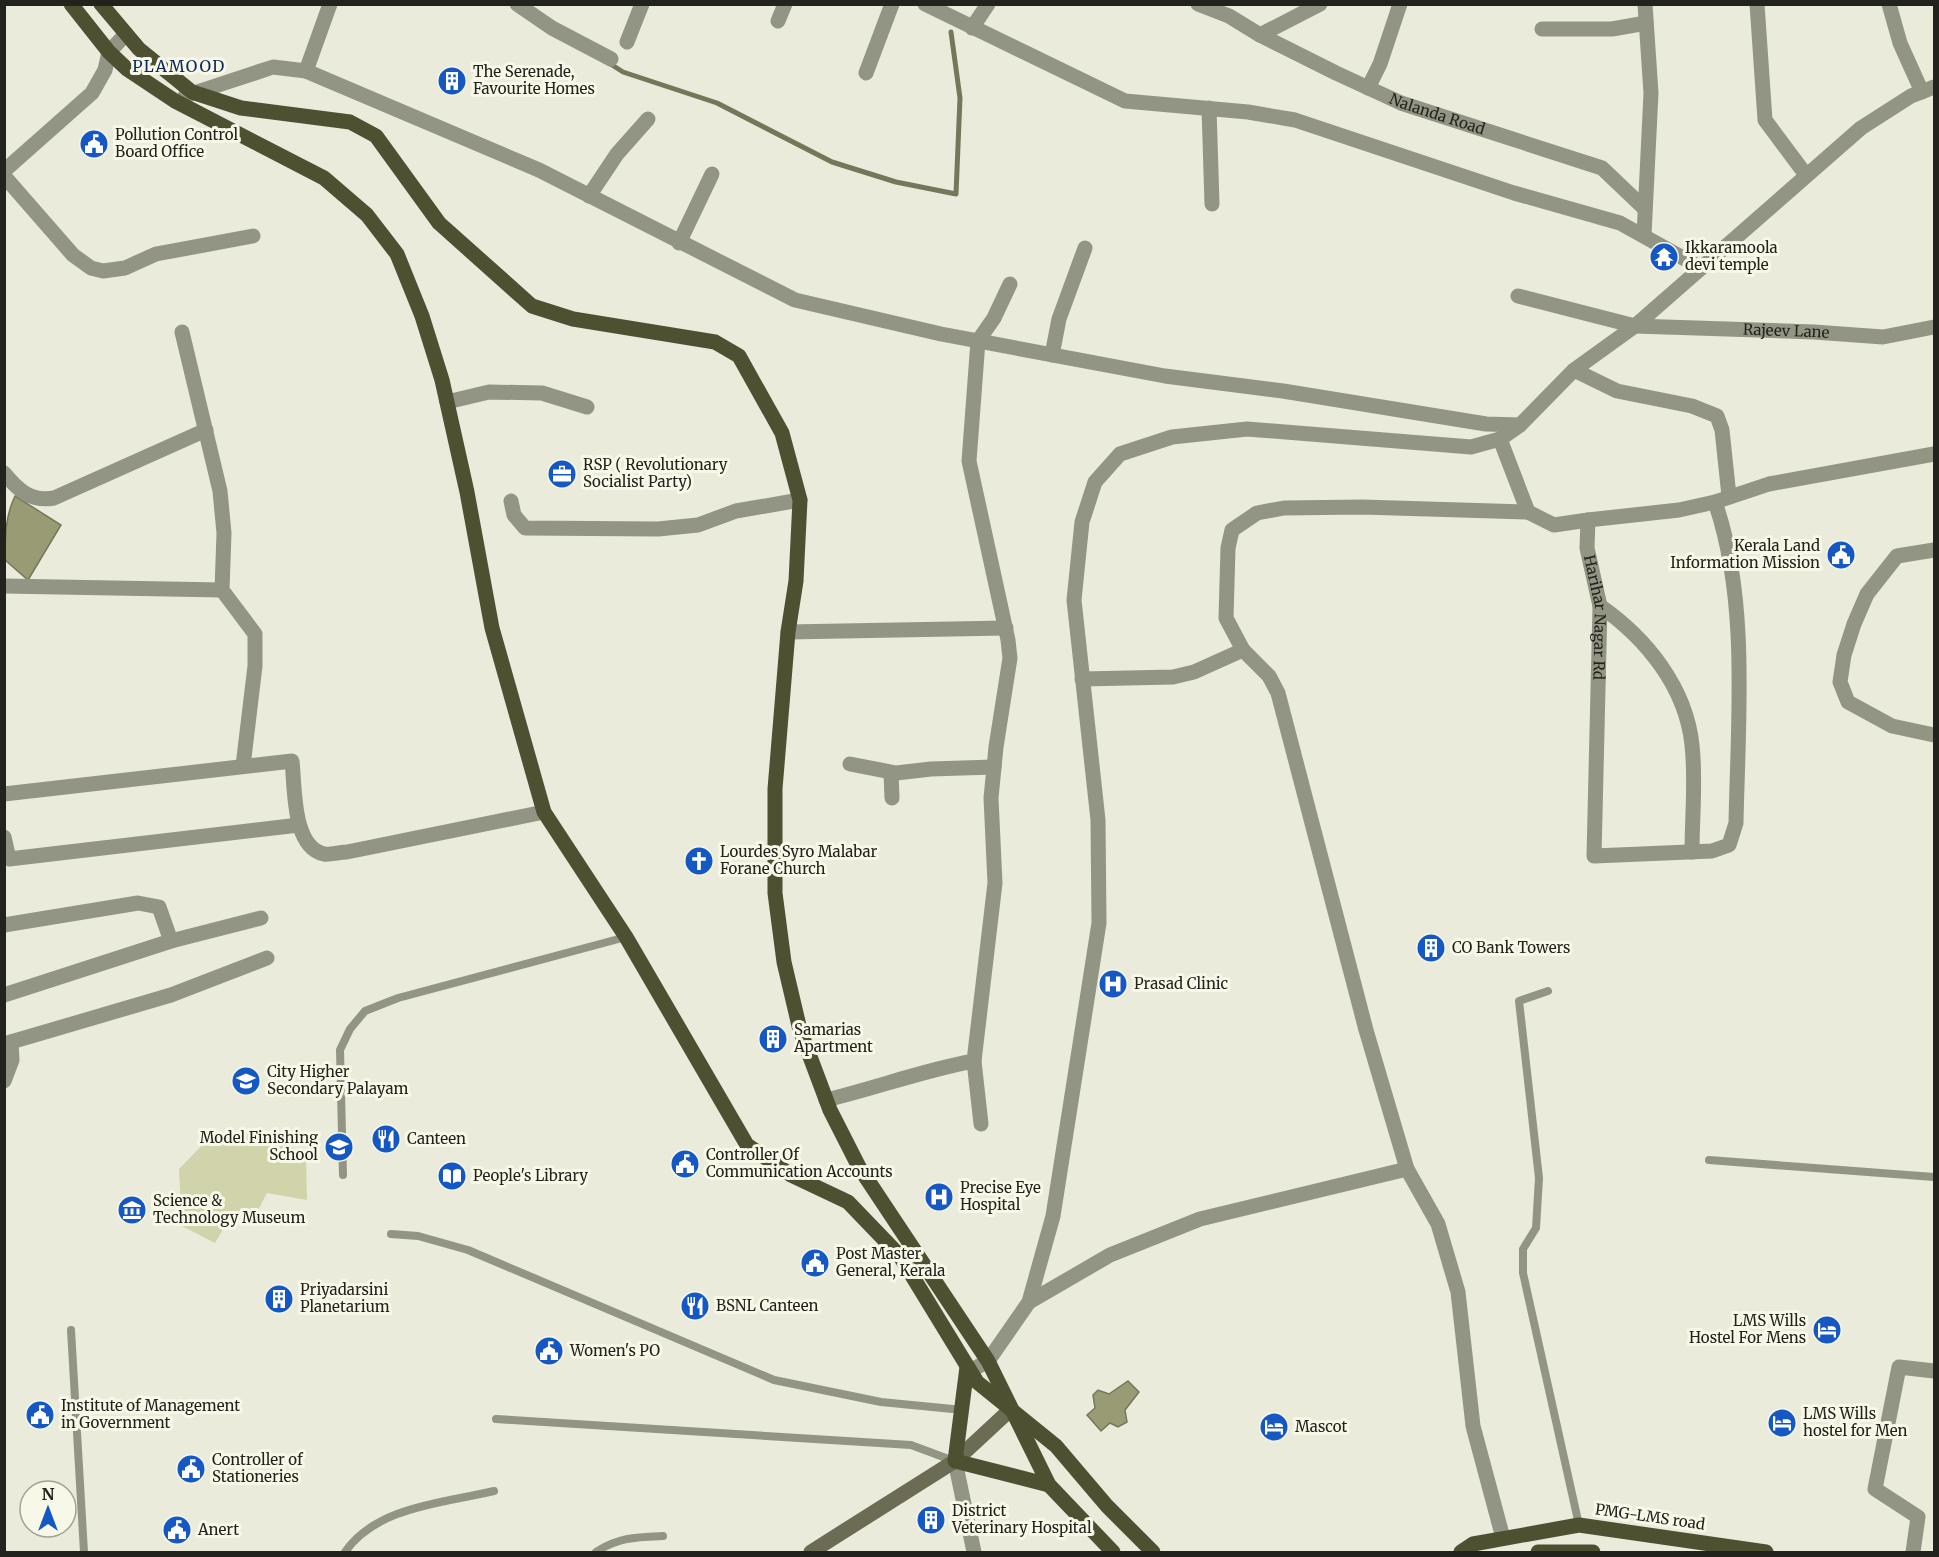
<svg xmlns="http://www.w3.org/2000/svg" width="1939" height="1557" viewBox="0 0 1939 1557" font-family="Merriweather,serif">
<rect width="100%" height="100%" fill="#eaebda"/>
<!-- green -->
<path fill="#d1d3ab" d="M274 1132 306 1158 307 1200 267 1193 258 1210 234 1211 215 1243 182 1226 179 1169 214 1133Z"/>
<!-- water -->
<g fill="#999b74" stroke="#76775a" stroke-width="1.5">
<path d="M15 496 61 525 28 580 5 560C5 537 5 517 15 496Z"/>
<path d="M1128 1381 1139 1392 1125 1410 1127 1422 1118 1427 1110 1423 1101 1431 1087 1415 1095 1408 1093 1395 1098 1390 1109 1394Z"/>
</g>
<g fill="none" stroke-linecap="round" stroke-linejoin="round">
<!-- stream -->
<path stroke="#76775a" stroke-width="5" d="M609 63 623 72 717 103 832 162 896 182 956 194 960 98 951 32"/>
<!-- service -->
<g stroke="#939584" stroke-width="8">
<path d="M1548 991 1519 1001 1539 1178 1536 1228 1523 1249V1273L1579 1525"/>
<path d="M1709 1160 1934 1177"/>
<path d="M343 1175 340 1050 350 1029 365 1011 398 998 626 937"/>
<path d="M391 1234 418 1236 468 1250 774 1380 881 1402 963 1410"/>
<path d="M71 1330 84 1552"/>
<path d="M496 1419 911 1445 954 1461"/>
<path d="M345 1552C377 1506 444 1503 494 1491"/>
<path d="M596 1552C618 1537 637 1537 663 1536"/>
</g>
<!-- minor -->
<g stroke="#939584" stroke-width="15">
<path d="M517 4 552 28 611 59"/>
<path d="M925 4 1125 101 1248 112 1295 120 1514 193 1620 223 1701 268"/>
<path id="s1" d="M1198 4 1229 16 1260 35 1336 73 1401 103 1602 168 1644 208"/>
<path d="M1757 4 1765 120 1806 175"/>
<path d="M1889 4 1900 43 1922 92"/>
<path d="M778 21 785 4"/>
<path d="M972 28 988 4"/>
<path d="M1542 29H1612L1646 23"/>
<path d="M1260 35 1320 4"/>
<path d="M627 42 642 4"/>
<path d="M306 71 539 170 795 300 941 334 1165 376 1283 391 1486 424 1520 425"/>
<path d="M866 73 892 4"/>
<path d="M1368 88 1380 64 1400 4"/>
<path d="M1209 108 1212 204"/>
<path d="M4 176 73 255 91 268 103 271 125 268 156 254 253 236"/>
<path d="M589 196 617 154 648 119"/>
<path d="M1644 235 1651 93 1645 4"/>
<path d="M679 243 712 174"/>
<path id="s2" d="M1518 296 1635 326 1814 332 1883 337 1934 327"/>
<path d="M182 332 220 491 224 533 222 590 255 634V666L243 766"/>
<path d="M1052 355 1059 319 1085 248"/>
<path d="M1574 370 1617 391 1692 406 1717 416 1722 430 1729 496"/>
<path d="M447 402 489 392 542 393 587 407"/>
<path id="s3" d="M1500 439 1528 512 1554 525 1588 520 1587 548 1600 606 1594 856 1712 851 1729 845 1736 823C1738 720 1749 600 1715 502"/>
<path d="M4 473C19 491 31 502 54 498L206 430"/>
<path d="M511 501 514 515 525 528 658 529 698 525 736 511 800 500"/>
<path d="M1588 520 1679 510 1715 502 1769 484 1934 454"/>
<path d="M1934 550 1897 556 1867 594 1854 624 1844 655 1840 682 1848 702 1892 726 1934 735"/>
<path d="M4 586 222 590"/>
<path d="M1600 606C1646 638 1686 687 1692 745 1696 780 1692 817 1692 852"/>
<path d="M788 632 1006 628"/>
<path d="M1243 650 1269 676 1278 693 1366 1030 1407 1169 1438 1224 1458 1292 1473 1426 1503 1538"/>
<path d="M1082 679 1173 677 1194 672 1243 650 1226 618 1228 548 1232 530 1257 513 1284 508 1362 507 1528 512"/>
<path d="M850 764 896 773 931 769 994 767"/>
<path d="M891 773 892 798"/>
<path d="M4 794 292 761C295 787 292 847 324 854 330 855 340 852 347 852L544 812"/>
<path d="M4 837 9 859 299 825"/>
<path d="M4 925 138 903 159 907 171 941"/>
<path d="M4 995 171 941 261 918"/>
<path d="M4 1044 171 995 267 958"/>
<path d="M974 1061 981 1124"/>
<path d="M4 1081 12 1060 11 1042"/>
<path d="M826 1100C876 1088 924 1070 974 1061L995 883 991 798 996 747 1010 658 1008 640 969 461 978 341 994 318 1010 284"/>
<path d="M1029 1302 1110 1255 1200 1219 1407 1169"/>
<path d="M1913 1552 1918 1517 1875 1489 1899 1367 1934 1371"/>
</g>
<!-- tertiary -->
<g stroke="#939584" stroke-width="15">
<path d="M185 96 273 67 306 71 330 4"/>
<path d="M4 171 92 93 105 70 109 52 126 34"/>
<path d="M970 1371 988 1361 1029 1302 1053 1216 1099 923 1098 820 1074 600 1082 522 1095 482 1120 454 1172 437 1247 429 1471 447 1500 439 1520 425 1574 370 1635 326 1861 128 1911 96 1934 87"/>
<path d="M955 1461 974 1552"/>
</g>
<!-- secondary -->
<path stroke="#6b6c53" stroke-width="15" d="M811 1552 955 1461 1010 1410"/>
<!-- primary -->
<g stroke="#4e5032" stroke-width="15">
<path d="M71 4 109 52 127 69 175 101 324 178 367 215 397 254 422 316 442 380 467 492 492 628 544 812 626 937 747 1145 791 1175 848 1202 900 1256 977 1382 1056 1446 1107 1506 1153 1552"/>
<path d="M101 4 139 49 192 92 241 108 350 122 376 136 439 223 532 306 573 319 715 342 739 356 782 433 800 500 796 581 788 632 775 789V893L784 962 800 1030 830 1110 859 1167 988 1361 1049 1485 1113 1552"/>
<path d="M967 1367 955 1461 1049 1485"/>
<path d="M1461 1552 1473 1544 1579 1525 1766 1552"/>
<path d="M1538 1552H1593"/>
</g>
</g>
<!-- icons -->
<defs>
<g id="building-disc" transform="scale(1.5)"><circle r="9.5" fill="#1558c3" stroke="#f7f8e7"/><path d="M-4-6H4V6H1V3H-1V6H-4ZM-2.5-4.3h1.7v1.8h-1.7ZM.8-4.3h1.7v1.8H.8ZM-2.5-1h1.7V.8h-1.7ZM.8-1h1.7V.8H.8Z" fill="#fff"/></g>
<g id="civic-disc" transform="scale(1.5)"><circle r="9.5" fill="#1558c3" stroke="#f7f8e7"/><path d="M-.6-6.5H3V-4.5H.6V-3L4-1V1h2V6H-6V1h2V-1L-.6-3ZM-1.2 2.5V6h2.4V2.5Z" fill="#fff"/></g>
<g id="temple-disc" transform="scale(1.5)"><circle r="9.5" fill="#1558c3" stroke="#f7f8e7"/><path d="M0-6L5-2H3V0L6.5 2.5H4V6H1.5V3h-3V6H-4V2.5H-6.5L-3 0V-2H-5Z" fill="#fff"/></g>
<g id="office-disc" transform="scale(1.5)"><circle r="9.5" fill="#1558c3" stroke="#f7f8e7"/><path d="M-6-3h4V-5.5h4V-3h4V5H-6ZM-1-4.5V-3h2v-1.5ZM-6 0V1H6V0Z" fill="#fff"/></g>
<g id="church-disc" transform="scale(1.5)"><circle r="9.5" fill="#1558c3" stroke="#f7f8e7"/><path d="M-1.2-6h2.4v3.5h3.3v2.4h-3.3V6h-2.4V-.1h-3.3v-2.4h3.3Z" fill="#fff"/></g>
<g id="hospital-disc" transform="scale(1.5)"><circle r="9.5" fill="#1558c3" stroke="#f7f8e7"/><path d="M-5-5h3v3.5h4V-5h3V5h-3V1.5h-4V5h-3Z" fill="#fff"/></g>
<g id="school-disc" transform="scale(1.5)"><circle r="9.5" fill="#1558c3" stroke="#f7f8e7"/><path d="M0-5L7-2L0 1L-7-2ZM-4 1L0 2.5L4 1V4Q0 6-4 4Z" fill="#fff"/></g>
<g id="restaurant-disc" transform="scale(1.5)"><circle r="9.5" fill="#1558c3" stroke="#f7f8e7"/><path d="M-5-6h1v4h1v-4h1v4h1v-4h1v5L-1.5 .5V6h-2V.5L-5-1ZM5-6V6H3V1.5H1.5Q1.5-4 5-6Z" fill="#fff"/></g>
<g id="library-disc" transform="scale(1.5)"><circle r="9.5" fill="#1558c3" stroke="#f7f8e7"/><path d="M-6-4Q-3-5.5-.7-3.5V5Q-3 3-6 4ZM6-4Q3-5.5 .7-3.5V5Q3 3 6 4Z" fill="#fff"/></g>
<g id="museum-disc" transform="scale(1.5)"><circle r="9.5" fill="#1558c3" stroke="#f7f8e7"/><path d="M0-6L6-3V-2H-6V-3ZM-5-1h2V3h-2ZM-1-1h2V3h-2ZM3-1h2V3H3ZM-6 4H6V6H-6Z" fill="#fff"/></g>
<g id="hotel-disc" transform="scale(1.5)"><circle r="9.5" fill="#1558c3" stroke="#f7f8e7"/><path d="M-6-4.5h1.5V1H6V5H4.5V3h-9V5H-6ZM-4 0a1.8 1.8 0 1 1 3.6 0ZM.5 0V-2.5h3Q6-2.5 6 0Z" fill="#fff"/></g>
</defs>
<g fill-rule="evenodd">
<use href="#building-disc" x="452" y="81"/>
<use href="#civic-disc" x="94" y="144"/>
<use href="#temple-disc" x="1664" y="257"/>
<use href="#office-disc" x="562" y="474"/>
<use href="#civic-disc" x="1841" y="555"/>
<use href="#church-disc" x="699" y="861"/>
<use href="#building-disc" x="1431" y="948"/>
<use href="#hospital-disc" x="1113" y="984"/>
<use href="#building-disc" x="773" y="1039"/>
<use href="#school-disc" x="246" y="1081"/>
<use href="#restaurant-disc" x="386" y="1139"/>
<use href="#school-disc" x="339" y="1147"/>
<use href="#civic-disc" x="685" y="1164"/>
<use href="#library-disc" x="452" y="1176"/>
<use href="#hospital-disc" x="939" y="1197"/>
<use href="#museum-disc" x="132" y="1210"/>
<use href="#civic-disc" x="815" y="1263"/>
<use href="#building-disc" x="279" y="1299"/>
<use href="#restaurant-disc" x="695" y="1306"/>
<use href="#hotel-disc" x="1827" y="1330"/>
<use href="#civic-disc" x="549" y="1351"/>
<use href="#civic-disc" x="40" y="1415"/>
<use href="#hotel-disc" x="1782" y="1423"/>
<use href="#hotel-disc" x="1274" y="1427"/>
<use href="#civic-disc" x="191" y="1469"/>
<use href="#building-disc" x="931" y="1520"/>
<use href="#civic-disc" x="177" y="1530"/>
</g>
<g text-anchor="middle" stroke-width="6" stroke-linejoin="round" paint-order="stroke">
<!-- poi labels -->
<g font-size="15" fill="#23231d" stroke="#f7f8e7" text-anchor="start">
<text x="473" y="77">The Serenade,<tspan x="473" dy="17">Favourite Homes</tspan></text>
<text x="115" y="140">Pollution Control<tspan x="115" dy="17">Board Office</tspan></text>
<text x="1685" y="253">Ikkaramoola<tspan x="1685" dy="17">devi temple</tspan></text>
<text x="583" y="470">RSP ( Revolutionary<tspan x="583" dy="17">Socialist Party)</tspan></text>
<text x="1820" y="551" text-anchor="end">Kerala Land<tspan x="1820" dy="17">Information Mission</tspan></text>
<text x="720" y="857">Lourdes Syro Malabar<tspan x="720" dy="17">Forane Church</tspan></text>
<text x="1452" y="953">CO Bank Towers</text>
<text x="1134" y="989">Prasad Clinic</text>
<text x="794" y="1035">Samarias<tspan x="794" dy="17">Apartment</tspan></text>
<text x="267" y="1077">City Higher<tspan x="267" dy="17">Secondary Palayam</tspan></text>
<text x="318" y="1143" text-anchor="end">Model Finishing<tspan x="318" dy="17">School</tspan></text>
<text x="407" y="1144">Canteen</text>
<text x="706" y="1160">Controller Of<tspan x="706" dy="17">Communication Accounts</tspan></text>
<text x="473" y="1181">People's Library</text>
<text x="960" y="1193">Precise Eye<tspan x="960" dy="17">Hospital</tspan></text>
<text x="153" y="1206">Science &amp;<tspan x="153" dy="17">Technology Museum</tspan></text>
<text x="836" y="1259">Post Master<tspan x="836" dy="17">General, Kerala</tspan></text>
<text x="300" y="1295">Priyadarsini<tspan x="300" dy="17">Planetarium</tspan></text>
<text x="716" y="1311">BSNL Canteen</text>
<text x="1806" y="1326" text-anchor="end">LMS Wills<tspan x="1806" dy="17">Hostel For Mens</tspan></text>
<text x="570" y="1356">Women's PO</text>
<text x="61" y="1411">Institute of Management<tspan x="61" dy="17">in Government</tspan></text>
<text x="1803" y="1419">LMS Wills<tspan x="1803" dy="17">hostel for Men</tspan></text>
<text x="1295" y="1432">Mascot</text>
<text x="212" y="1465">Controller of<tspan x="212" dy="17">Stationeries</tspan></text>
<text x="952" y="1516">District<tspan x="952" dy="17">Veterinary Hospital</tspan></text>
<text x="198" y="1535">Anert</text>
</g>
<!-- street labels -->
<g font-size="15" fill="#23231d" stroke="#f7f8e7">
<text dy="5" stroke="none"><textPath href="#s1" startOffset="264">Nalanda Road</textPath></text>
<text dy="5" stroke="none"><textPath href="#s2" startOffset="272">Rajeev Lane</textPath></text>
<text dy="5" stroke="none"><textPath href="#s3" startOffset="240">Harihar Nagar Rd</textPath></text>
<text transform="translate(1650 1517) rotate(8)" y="5">PMG-LMS road</text>
</g>
<!-- neighbourhood labels -->
<g font-size="16" letter-spacing="1.5" fill="#0a2a5d" stroke="#f7f8e7">
<text x="179" y="72">PLAMOOD</text>
</g>
</g>
<!-- border -->
<rect width="1939" height="1557" fill="none" stroke="#23231d" stroke-width="12"/>
<!-- north arrow -->
<g transform="translate(48 1509)"><circle r="28" fill="#f7f8e7" stroke="#a2a396" stroke-width="1.5"/>
<path d="M0-4.5L10 22L0 15L-10 22Z" fill="#1558c3"/>
<text y="-9" font-size="16" font-weight="bold" text-anchor="middle" fill="#23231d">N</text>
</g>
</svg>
